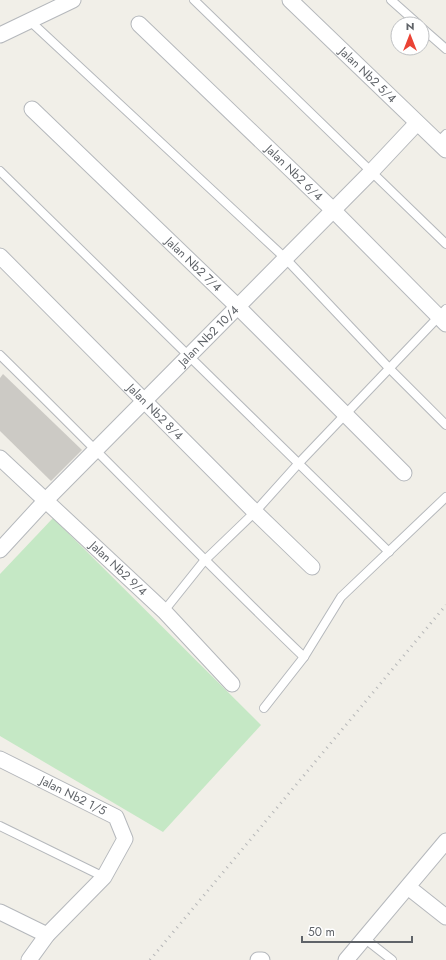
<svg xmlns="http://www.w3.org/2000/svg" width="446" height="960" viewBox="0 0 446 960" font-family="Jost,sans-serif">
<rect width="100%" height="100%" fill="#f1efe8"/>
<!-- green -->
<path fill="#c5e8c5" d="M53 518 261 725 163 832 0 736V574Z"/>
<!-- building -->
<path fill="#cccac5" d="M3 374 82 450 51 481 0 431V378Z"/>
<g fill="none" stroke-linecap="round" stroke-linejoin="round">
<!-- lane casing -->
<g stroke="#b5b8bc" stroke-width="10">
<g id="lane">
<path d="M194 0 446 244"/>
<path d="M391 0 418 24"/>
<path d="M30 21 285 258 389 368 446 425"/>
<path d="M422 28 446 49"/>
<path d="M438 142 446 134"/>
<path d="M0 171 389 552"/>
<path d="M0 355C102 455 201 558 304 657"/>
<path d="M164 611 204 561 255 512 298 464 446 309"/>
<path d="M264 708 304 657 341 597 446 497"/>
<path d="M0 826 104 877"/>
<path d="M364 938 392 960"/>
</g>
</g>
<!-- street casing -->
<g stroke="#b5b8bc" stroke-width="17">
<g id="street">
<path id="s1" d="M290 0 446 150"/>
<path id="s2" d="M139 24 333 210 446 324"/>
<path d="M0 35 73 0"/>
<path id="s3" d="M32 109 237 306 404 473"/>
<path id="s4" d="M0 256 255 512 312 567"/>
<path id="s5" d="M0 458 164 611 232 684"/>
<path id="s6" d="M0 550 46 500 371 172 417 123"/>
<path id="s7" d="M0 759 116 817 125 839 104 877 47 935 29 960"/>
<path d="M408 887 446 917"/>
<path d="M0 912 47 935"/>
<path d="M258 960H262"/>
<path d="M346 960 446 841"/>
</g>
</g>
<!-- lane -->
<use href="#lane" stroke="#fff" stroke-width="8"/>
<!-- street -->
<use href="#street" stroke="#fff" stroke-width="15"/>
<!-- rail -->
<path stroke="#b6b7b8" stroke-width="3" stroke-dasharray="1 5" stroke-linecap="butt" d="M150 960 446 605"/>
</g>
<g text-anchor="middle" stroke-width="4" stroke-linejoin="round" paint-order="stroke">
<!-- street labels -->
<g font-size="12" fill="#5f6368" stroke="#fff">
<text dy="4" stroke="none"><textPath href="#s1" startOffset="108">Jalan Nb2 5/4</textPath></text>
<text dy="4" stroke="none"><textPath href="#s2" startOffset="215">Jalan Nb2 6/4</textPath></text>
<text dy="4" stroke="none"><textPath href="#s3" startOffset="224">Jalan Nb2 7/4</textPath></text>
<text dy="4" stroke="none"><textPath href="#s6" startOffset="299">Jalan Nb2 10/4</textPath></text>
<text dy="4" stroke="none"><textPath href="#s4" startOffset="220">Jalan Nb2 8/4</textPath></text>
<text dy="4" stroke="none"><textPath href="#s5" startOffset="162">Jalan Nb2 9/4</textPath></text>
<text dy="4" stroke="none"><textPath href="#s7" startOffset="82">Jalan Nb2 1/5</textPath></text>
</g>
</g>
<!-- north arrow -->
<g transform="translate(410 36)"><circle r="19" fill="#ffffff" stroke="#bfc1c3"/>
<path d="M0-3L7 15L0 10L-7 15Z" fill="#ea4335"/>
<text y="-6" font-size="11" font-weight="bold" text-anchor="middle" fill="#5f6368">N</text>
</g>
<!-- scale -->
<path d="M302 936v6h110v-6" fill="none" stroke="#5f6368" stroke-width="2"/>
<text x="308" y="936" font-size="12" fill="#5f6368" stroke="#ffffff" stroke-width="3" paint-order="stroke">50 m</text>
</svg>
